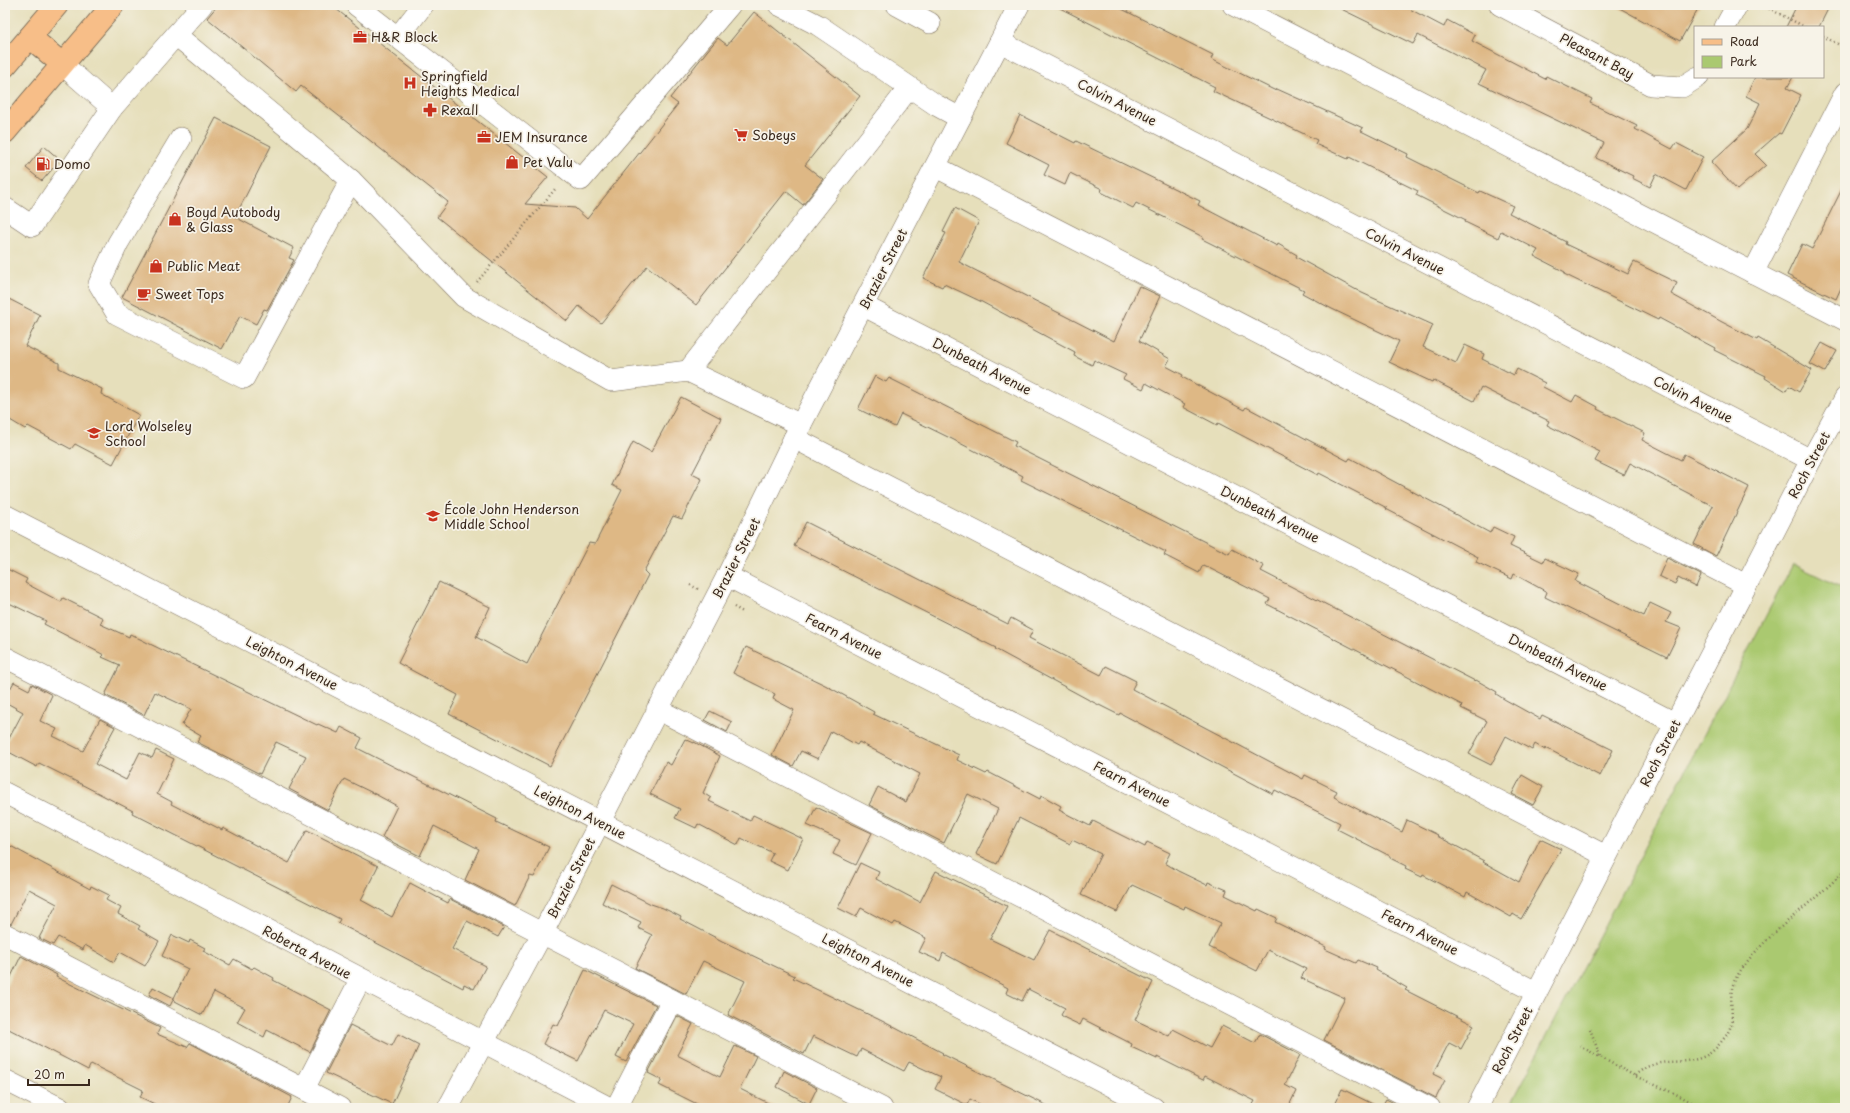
<svg xmlns="http://www.w3.org/2000/svg" width="1850" height="1113" viewBox="0 0 1850 1113" font-family="'Playpen Sans',sans-serif">
<rect width="100%" height="100%" fill="#f7f3e8"/>
<filter id="ink" filterUnits="userSpaceOnUse"><feTurbulence type="fractalNoise" baseFrequency=".025" numOctaves="2"/><feDisplacementMap in="SourceGraphic" scale="8" xChannelSelector="R" yChannelSelector="G"/><feConvolveMatrix kernelMatrix="1 2 1 2 8 2 1 2 1" color-interpolation-filters="sRGB"/></filter>
<filter id="wash" filterUnits="userSpaceOnUse"><feTurbulence type="fractalNoise" baseFrequency=".012" numOctaves="4" result="noise"/><feDisplacementMap in="SourceGraphic" scale="16" xChannelSelector="R" yChannelSelector="G"/><feGaussianBlur stdDeviation="0.9" result="paint"/><feColorMatrix in="noise" values="0 0 0 0 0 0 0 0 0 0 0 0 0 0 0 0 0 1.4 0 .05"/><feComposite in="paint" operator="in"/></filter>
<g filter="url(#wash)">
<rect width="100%" height="100%" fill="#e6dfbb"/>
<!-- green -->
<path fill="#aac970" stroke="#727a47" d="M1793 564 1845 589V1108H1509Z"/>
<g id="blocks">
<!-- building -->
<g fill="#deb885">
<path d="M218 5H331L548 177 525 204 575 208 587 219 678 104 670 98 707 51 718 38 727 45 754 12 860 96 805 165 823 179 803 205 786 191 696 305 647 266 601 323 579 306 567 321 437 217 448 202 301 86 296 92 207 18Z"/>
<path d="M1054 5H1114L1213 55 1211 59 1276 91 1277 89 1363 128 1361 131 1408 154 1407 157 1479 193 1480 191 1513 206 1509 213 1566 242 1565 244 1628 274 1634 262 1677 283 1671 294 1722 322 1757 340 1758 338 1812 370 1799 392 1789 386 1786 391 1765 378 1766 376 1714 350 1715 348 1659 318 1658 320 1564 274 1565 272 1534 256 1538 250 1501 231 1498 238 1465 222 1466 220 1416 195 1418 191 1349 157 1348 159 1315 144 1317 140 1213 91 1215 87Z"/>
<path d="M1333 5H1402L1444 27 1447 20 1475 35 1472 41 1545 79 1546 76 1592 99 1590 103 1637 126 1635 129 1672 149 1676 143 1703 157 1686 190 1656 174 1650 187 1632 178 1633 176 1596 158 1604 143 1479 83 1486 70 1418 35 1413 44Z"/>
<path d="M1614 5H1700L1680 41Z"/>
<path d="M1797 5H1830L1819 27H1786Z"/>
<path d="M1755 77H1793L1787 88 1801 95 1781 134 1779 133 1755 154 1766 165 1737 190 1711 162 1747 129 1760 103 1746 96Z"/>
<path d="M1020 115 1075 143 1076 141 1200 201 1198 205 1277 246 1278 244 1297 255 1296 257 1362 293 1433 325 1423 347 1456 363 1465 345 1484 354 1482 359 1514 375 1517 369 1545 383 1543 387 1572 402 1576 395 1598 407 1597 409 1645 433 1642 440 1681 460 1684 454 1749 487 1716 556 1694 544 1713 506 1630 463 1624 475 1595 461 1600 452 1547 425 1549 421 1481 387 1474 401 1433 380 1432 382 1389 362 1399 341 1332 309 1302 293 1304 290 1202 239 1203 237 1136 203 1133 208 1101 192 1102 189 1070 173 1065 185 1044 175 1049 165 1006 143Z"/>
<path d="M216 118 271 146 235 217 294 248 289 258 294 260 267 310 264 309 256 324 240 316 222 349 122 297Z"/>
<path d="M44 146 60 160 42 181 26 168Z"/>
<path d="M1845 183V279L1836 299 1787 275 1802 244 1812 249Z"/>
<path d="M955 208 979 221 959 262 1114 341 1139 286 1160 296 1139 341 1170 359 1166 366 1183 375 1182 377 1244 410 1246 407 1348 461 1350 458 1490 533 1493 527 1514 537 1510 546 1543 562 1545 558 1579 574 1575 581 1644 616 1650 603 1671 613 1666 622 1681 628 1667 657 1545 597 1547 592 1514 574 1512 579 1476 562 1478 557 1386 509 1387 508 1319 473 1318 475 1218 423 1217 425 1183 407 1185 404 1146 383 1143 389 1123 379 1126 375 1094 360 1092 365 1074 356 1075 352 980 301 944 284 942 287 923 278 946 233 943 232Z"/>
<path d="M5 297 40 315 25 346 59 363V368L102 389 101 394 139 415 113 464 75 444 71 449 28 426 25 429 5 417Z"/>
<path d="M1822 343 1837 351 1825 372 1810 364Z"/>
<path d="M875 376 886 382 889 378 913 390 1016 442 1014 446 1229 554 1232 549 1264 566 1261 571 1475 681 1476 680 1497 692 1496 694 1504 699 1540 719 1542 715 1613 750 1600 776 1546 748 1545 750 1535 744 1532 750 1506 736 1491 765 1469 754 1487 721 1461 708 1462 705 1267 604 1270 599 1203 565 1199 573 1164 555 1166 552 1021 480 1023 476 952 439 901 414 895 427 858 409Z"/>
<path d="M681 397 721 418 692 474 702 479 682 519 673 516 644 571 648 575 550 766 449 714 458 695 398 663 439 582 490 607 476 637 527 664 589 543 595 544 622 490 612 485 633 442 651 452Z"/>
<path d="M806 522 1008 624 1011 618 1033 630 1029 638 1101 675 1106 666 1136 681 1132 689 1303 779 1305 775 1337 791 1334 797 1402 832 1407 820 1438 835 1437 836 1484 861 1483 862 1519 882 1540 839 1561 849 1521 919 1513 914 1511 917 1467 892 1465 897 1423 875 1422 877 1405 869 1406 866 1390 858V856L1337 829 1340 823 1275 790 1273 794 1120 713 1119 715 1089 700 995 649 996 648 794 546Z"/>
<path d="M1667 558 1701 575 1696 587 1678 578 1675 584 1659 576Z"/>
<path d="M5 568 27 579 25 583 61 602 63 598 103 618 100 624 129 637 130 634 150 644 317 725 318 724 338 733 341 727 362 738 357 748 497 819 496 822 549 847 534 877 530 876 515 906 465 880 479 849 434 826 420 856 382 837 397 806 377 795 344 779 328 810 289 789 306 756 276 742 260 774 197 742 201 736 182 725 191 709 155 692 144 715 105 695 120 665 102 657 104 655 44 624 46 621 5 601Z"/>
<path d="M746 647 825 685 874 712 873 714 959 755 957 760 986 774 988 772 1040 799 1041 795 1061 806 1059 810 1090 826 1093 821 1145 847 1147 842 1170 853 1165 863 1178 871 1207 885 1208 882 1227 890 1225 895 1257 911 1258 909 1277 918 1275 922 1326 947 1325 949 1356 963 1358 960 1377 968 1376 970 1407 988 1405 990 1474 1025 1461 1049 1449 1043 1433 1074 1445 1080 1436 1098 1324 1040 1345 998 1301 978 1306 969 1268 950 1257 971 1209 947 1221 923 1185 906 1184 909 1132 885 1117 912 1081 895 1101 854 1072 840 1070 844 1019 818 997 864 976 854 998 809 968 794 944 843 869 805 878 787 906 802 920 774 859 742 857 745 831 731 818 759 801 751 793 766 772 755 794 710 773 699 775 694 733 673Z"/>
<path d="M14 682 29 690 32 684 52 695 40 721 57 729 53 736 83 751 100 719 115 727 95 764 126 780 140 752 152 758 156 750 174 759 157 794 172 802 171 804 222 830 223 828 289 863 307 830 378 866 361 900 392 917 410 883 448 903 450 899 504 927 498 937 467 921 452 949 486 966 474 989 464 984 463 988 338 923 340 919 132 813 133 811 73 780 39 763 37 767 5 750V746L23 712 5 702V698Z"/>
<path d="M710 711 732 722 727 732 705 720Z"/>
<path d="M685 739 694 743V742L720 756 703 793 711 798 709 801 750 821 753 815 803 839 788 870 769 861 773 853 741 838 738 845 698 824 696 828 675 818 680 809 650 794 666 762 671 765Z"/>
<path d="M1522 775 1543 787 1533 805 1512 794Z"/>
<path d="M816 807 872 833 856 865 833 854 840 840 807 825Z"/>
<path d="M5 843 90 889 91 886 109 895 106 900 121 908 118 914 140 926 138 929 159 941 145 966 120 952 114 962 85 945 83 950 58 937 53 945 39 938 57 904 29 889 11 924 5 922Z"/>
<path d="M860 863 879 872 876 879 920 902 936 871 1007 906 990 939 1034 960 1050 930 1153 982 1135 1020 1169 1036 1173 1029 1210 1048 1222 1026 1255 1043 1260 1034 1300 1055 1285 1085 1296 1091 1288 1108H1251L1255 1101 1205 1076 1203 1080 1157 1057V1059L1131 1047 1132 1044 1083 1019 1080 1025 1065 1018 1061 1015 1065 1008 1028 989 1022 1001 1006 993 1008 988 943 953 940 961 919 952 926 938 895 922 893 925 861 908 856 917 838 908Z"/>
<path d="M611 884 651 904 663 908 681 917 680 919 722 941 795 976 793 978 882 1021 943 1053 942 1054 1052 1108H987L970 1099 967 1105 935 1089 941 1077 909 1062 904 1071 861 1049 857 1057 813 1036 804 1054 728 1015 745 981 703 961 686 994 635 968 652 935 638 928 641 922 602 903Z"/>
<path d="M172 935 189 943 190 940 205 948 203 951 230 965 234 959 252 969 254 967 274 978 273 980 331 1010 310 1052 267 1030 264 1037 237 1022 245 1008 214 992 202 1015 173 1000 188 969 162 956Z"/>
<path d="M21 956 57 975 56 977 160 1028 157 1034 187 1047 190 1043 292 1097 287 1108H163L140 1097 143 1090 91 1064 88 1070 5 1027V989Z"/>
<path d="M585 970 656 1005 626 1062 616 1057 633 1024 604 1010 578 1061 543 1044 553 1024 558 1026Z"/>
<path d="M153 987 174 998 170 1006 149 995Z"/>
<path d="M677 1016 693 1024 677 1055 720 1077 735 1046 756 1056 740 1089 778 1108H705L659 1085 662 1080 648 1073Z"/>
<path d="M350 1025 392 1046 398 1034 419 1045 392 1104 326 1073Z"/>
<path d="M784 1071 817 1088 809 1104 777 1087Z"/>
<path d="M1342 1089 1381 1108 1386 1099 1404 1108H1333Z"/>
</g>
</g>
</g>
<g filter="url(#ink)">
<use href="#blocks" fill-opacity="0" stroke="#776955" stroke-width="1"/>
<g fill="none" stroke-linecap="round" stroke-linejoin="round">
<!-- minor casing -->
<g stroke="#776955" stroke-width="22">
<g id="minor">
<path d="M356 5 581 180 730 5"/>
<path d="M779 5 818 25 936 105 960 118"/>
<path d="M897 5 930 23"/>
<path d="M1233 5 1845 320"/>
<path d="M1500 5 1651 85 1682 87 1698 77"/>
<path d="M1725 27 1737 5"/>
<path d="M176 35 351 180 464 297 611 381 688 371 801 425"/>
<path d="M398 37 423 5"/>
<path d="M1000 42 1811 460"/>
<path d="M62 64 112 108 202 5"/>
<path d="M181 138 118 243 99 284 117 314 244 378 351 180"/>
<path d="M936 167 1746 585"/>
<path d="M5 208 32 226 112 108"/>
<path d="M1753 273 1845 93"/>
<path d="M864 306 1675 723"/>
<path d="M688 371 909 88"/>
<path d="M794 438 1606 856"/>
<path d="M5 515 1154 1108"/>
<path d="M727 576 1536 992"/>
<path d="M5 657 882 1108"/>
<path d="M657 709 1430 1108"/>
<path d="M5 793 610 1108"/>
<path d="M5 934 340 1108"/>
<path d="M5 1080 60 1108"/>
<path d="M304 1089 360 980"/>
<path d="M448 1108 542 934 727 576 794 438 1019 5"/>
<path d="M616 1108 672 1000"/>
<path d="M1477 1108 1811 460 1845 398"/>
</g>
</g>
<!-- major casing -->
<g stroke="#776955" stroke-width="24">
<g id="major">
<path d="M30 37 62 64"/>
<path d="M5 66 57 5"/>
<path d="M5 132 113 5"/>
</g>
</g>
<!-- path -->
<g stroke="#776955" stroke-width="2.5" stroke-dasharray="1 3" stroke-linecap="butt">
<path d="M1762 5 1805 27"/>
<path d="M1823 36 1845 48"/>
<path d="M477 282 556 188"/>
<path d="M690 585 698 589"/>
<path d="M734 607 743 612"/>
<path d="M1590 1029 1600 1056"/>
<path d="M1580 1046 1635 1076 1678 1095 1702 1108"/>
<path d="M1635 1076C1660 1050 1691 1073 1716 1048 1721 1042 1727 1036 1730 1028 1735 1014 1727 995 1735 980 1756 940 1813 904 1845 870"/>
</g>
<!-- minor -->
<use href="#minor" stroke="#fff" stroke-width="21"/>
<!-- major -->
<use href="#major" stroke="#f7be88" stroke-width="22"/>
</g>
</g>
<!-- icons -->
<defs>
<g id="office-bare" transform="scale(1.08)"><path d="M-6-3h4V-5.5h4V-3h4V5H-6ZM-1-4.5V-3h2v-1.5ZM-6 0V1H6V0Z" fill="#c8321e" stroke="#f7f3e8" stroke-width="2.5" paint-order="stroke"/></g>
<g id="hospital-bare" transform="scale(1.08)"><path d="M-5-5h3v3.5h4V-5h3V5h-3V1.5h-4V5h-3Z" fill="#c8321e" stroke="#f7f3e8" stroke-width="2.5" paint-order="stroke"/></g>
<g id="pharmacy-bare" transform="scale(1.08)"><path d="M-2-6h4v4h4v4h-4v4h-4v-4h-4v-4h4Z" fill="#c8321e" stroke="#f7f3e8" stroke-width="2.5" paint-order="stroke"/></g>
<g id="supermarket-bare" transform="scale(1.08)"><path d="M-6-5.5h2.5l.6 2H6L4.5 2H-2.5L-4.4-4H-6ZM-1.5 3.2a1.3 1.3 0 1 0 .1 0ZM3 3.2a1.3 1.3 0 1 0 .1 0Z" fill="#c8321e" stroke="#f7f3e8" stroke-width="2.5" paint-order="stroke"/></g>
<g id="shop-bare" transform="scale(1.08)"><path d="M-5-2.5h2.3a2.7 3.5 0 0 1 5.4 0H5L5.5 6h-11ZM-1.5-2.5h3a1.5 2.3 0 0 0-3 0Z" fill="#c8321e" stroke="#f7f3e8" stroke-width="2.5" paint-order="stroke"/></g>
<g id="fuel-bare" transform="scale(1.08)"><path d="M-5.5-6h7V0h2V4h1.3V-2.5L3-4.5l.8-.8L6-3V5H2.5V1h-1V6h-7ZM-4.2-4.7v3.2H.2V-4.7Z" fill="#c8321e" stroke="#f7f3e8" stroke-width="2.5" paint-order="stroke"/></g>
<g id="cafe-bare" transform="scale(1.08)"><path d="M-5.5-4.5H6V0H3Q3 3.5 0 3.5H-2.5Q-5.5 3.5-5.5 0ZM3-3.2v2h1.7v-2ZM-6 4.5H4V6H-6Z" fill="#c8321e" stroke="#f7f3e8" stroke-width="2.5" paint-order="stroke"/></g>
<g id="school-bare" transform="scale(1.08)"><path d="M0-5L7-2L0 1L-7-2ZM-4 1L0 2.5L4 1V4Q0 6-4 4Z" fill="#c8321e" stroke="#f7f3e8" stroke-width="2.5" paint-order="stroke"/></g>
</defs>
<g fill-rule="evenodd">
<use href="#office-bare" x="360" y="37"/>
<use href="#hospital-bare" x="410" y="83"/>
<use href="#pharmacy-bare" x="430" y="110"/>
<use href="#supermarket-bare" x="741" y="135"/>
<use href="#office-bare" x="484" y="137"/>
<use href="#shop-bare" x="512" y="162"/>
<use href="#fuel-bare" x="43" y="164"/>
<use href="#shop-bare" x="175" y="219"/>
<use href="#shop-bare" x="156" y="266"/>
<use href="#cafe-bare" x="144" y="294"/>
<use href="#school-bare" x="94" y="433"/>
<use href="#school-bare" x="433" y="516"/>
</g>
<g text-anchor="middle" stroke-width="3.5" stroke-linejoin="round" paint-order="stroke">
<!-- poi labels -->
<g font-size="13" fill="#3b2a1e" stroke="#f7f3e8" text-anchor="start">
<text x="371" y="42">H&amp;R Block</text>
<text x="421" y="81">Springfield<tspan x="421" dy="15">Heights Medical</tspan></text>
<text x="441" y="115">Rexall</text>
<text x="752" y="140">Sobeys</text>
<text x="495" y="142">JEM Insurance</text>
<text x="523" y="167">Pet Valu</text>
<text x="54" y="169">Domo</text>
<text x="186" y="217">Boyd Autobody<tspan x="186" dy="15">&amp; Glass</tspan></text>
<text x="167" y="271">Public Meat</text>
<text x="155" y="299">Sweet Tops</text>
<text x="105" y="431">Lord Wolseley<tspan x="105" dy="15">School</tspan></text>
<text x="444" y="514">École John Henderson<tspan x="444" dy="15">Middle School</tspan></text>
</g>
<!-- street labels -->
<g font-size="13" fill="#3b2a1e" stroke="#f7f3e8">
<text transform="translate(1597 56) rotate(28)" y="5">Pleasant Bay</text>
<text transform="translate(1117 102) rotate(27)" y="5">Colvin Avenue</text>
<text transform="translate(1405 251) rotate(27)" y="5">Colvin Avenue</text>
<text transform="translate(883 269) rotate(-63)" y="5">Brazier Street</text>
<text transform="translate(982 366) rotate(27)" y="5">Dunbeath Avenue</text>
<text transform="translate(1693 399) rotate(27)" y="5">Colvin Avenue</text>
<text transform="translate(1809 465) rotate(-62)" y="5">Roch Street</text>
<text transform="translate(1270 514) rotate(27)" y="5">Dunbeath Avenue</text>
<text transform="translate(736 558) rotate(-63)" y="5">Brazier Street</text>
<text transform="translate(844 636) rotate(27)" y="5">Fearn Avenue</text>
<text transform="translate(1558 662) rotate(27)" y="5">Dunbeath Avenue</text>
<text transform="translate(292 663) rotate(27)" y="5">Leighton Avenue</text>
<text transform="translate(1660 753) rotate(-63)" y="5">Roch Street</text>
<text transform="translate(1132 784) rotate(27)" y="5">Fearn Avenue</text>
<text transform="translate(580 812) rotate(27)" y="5">Leighton Avenue</text>
<text transform="translate(571 878) rotate(-63)" y="5">Brazier Street</text>
<text transform="translate(1420 932) rotate(27)" y="5">Fearn Avenue</text>
<text transform="translate(307 952) rotate(28)" y="5">Roberta Avenue</text>
<text transform="translate(868 960) rotate(27)" y="5">Leighton Avenue</text>
<text transform="translate(1512 1040) rotate(-63)" y="5">Roch Street</text>
</g>
</g>
<!-- margin -->
<rect width="1850" height="1113" fill="none" stroke="#f7f3e8" stroke-width="20"/>
<!-- legend -->
<rect x="1694" y="26" width="130" height="52" fill="#f7f3e8" stroke="#aca397"/>
<rect x="1702" y="39" width="20" height="6" fill="#f7be88" stroke="#aca397"/>
<text x="1730" y="46" font-size="12" fill="#3b2a1e">Road</text>
<rect x="1702" y="56" width="20" height="12" fill="#aac970" stroke="#aca397"/>
<text x="1730" y="66" font-size="12" fill="#3b2a1e">Park</text>
<!-- scale -->
<path d="M28 1079v6h61v-6" fill="none" stroke="#3b2a1e" stroke-width="2"/>
<text x="34" y="1079" font-size="12" fill="#3b2a1e" stroke="#f7f3e8" stroke-width="3" paint-order="stroke">20 m</text>
</svg>
